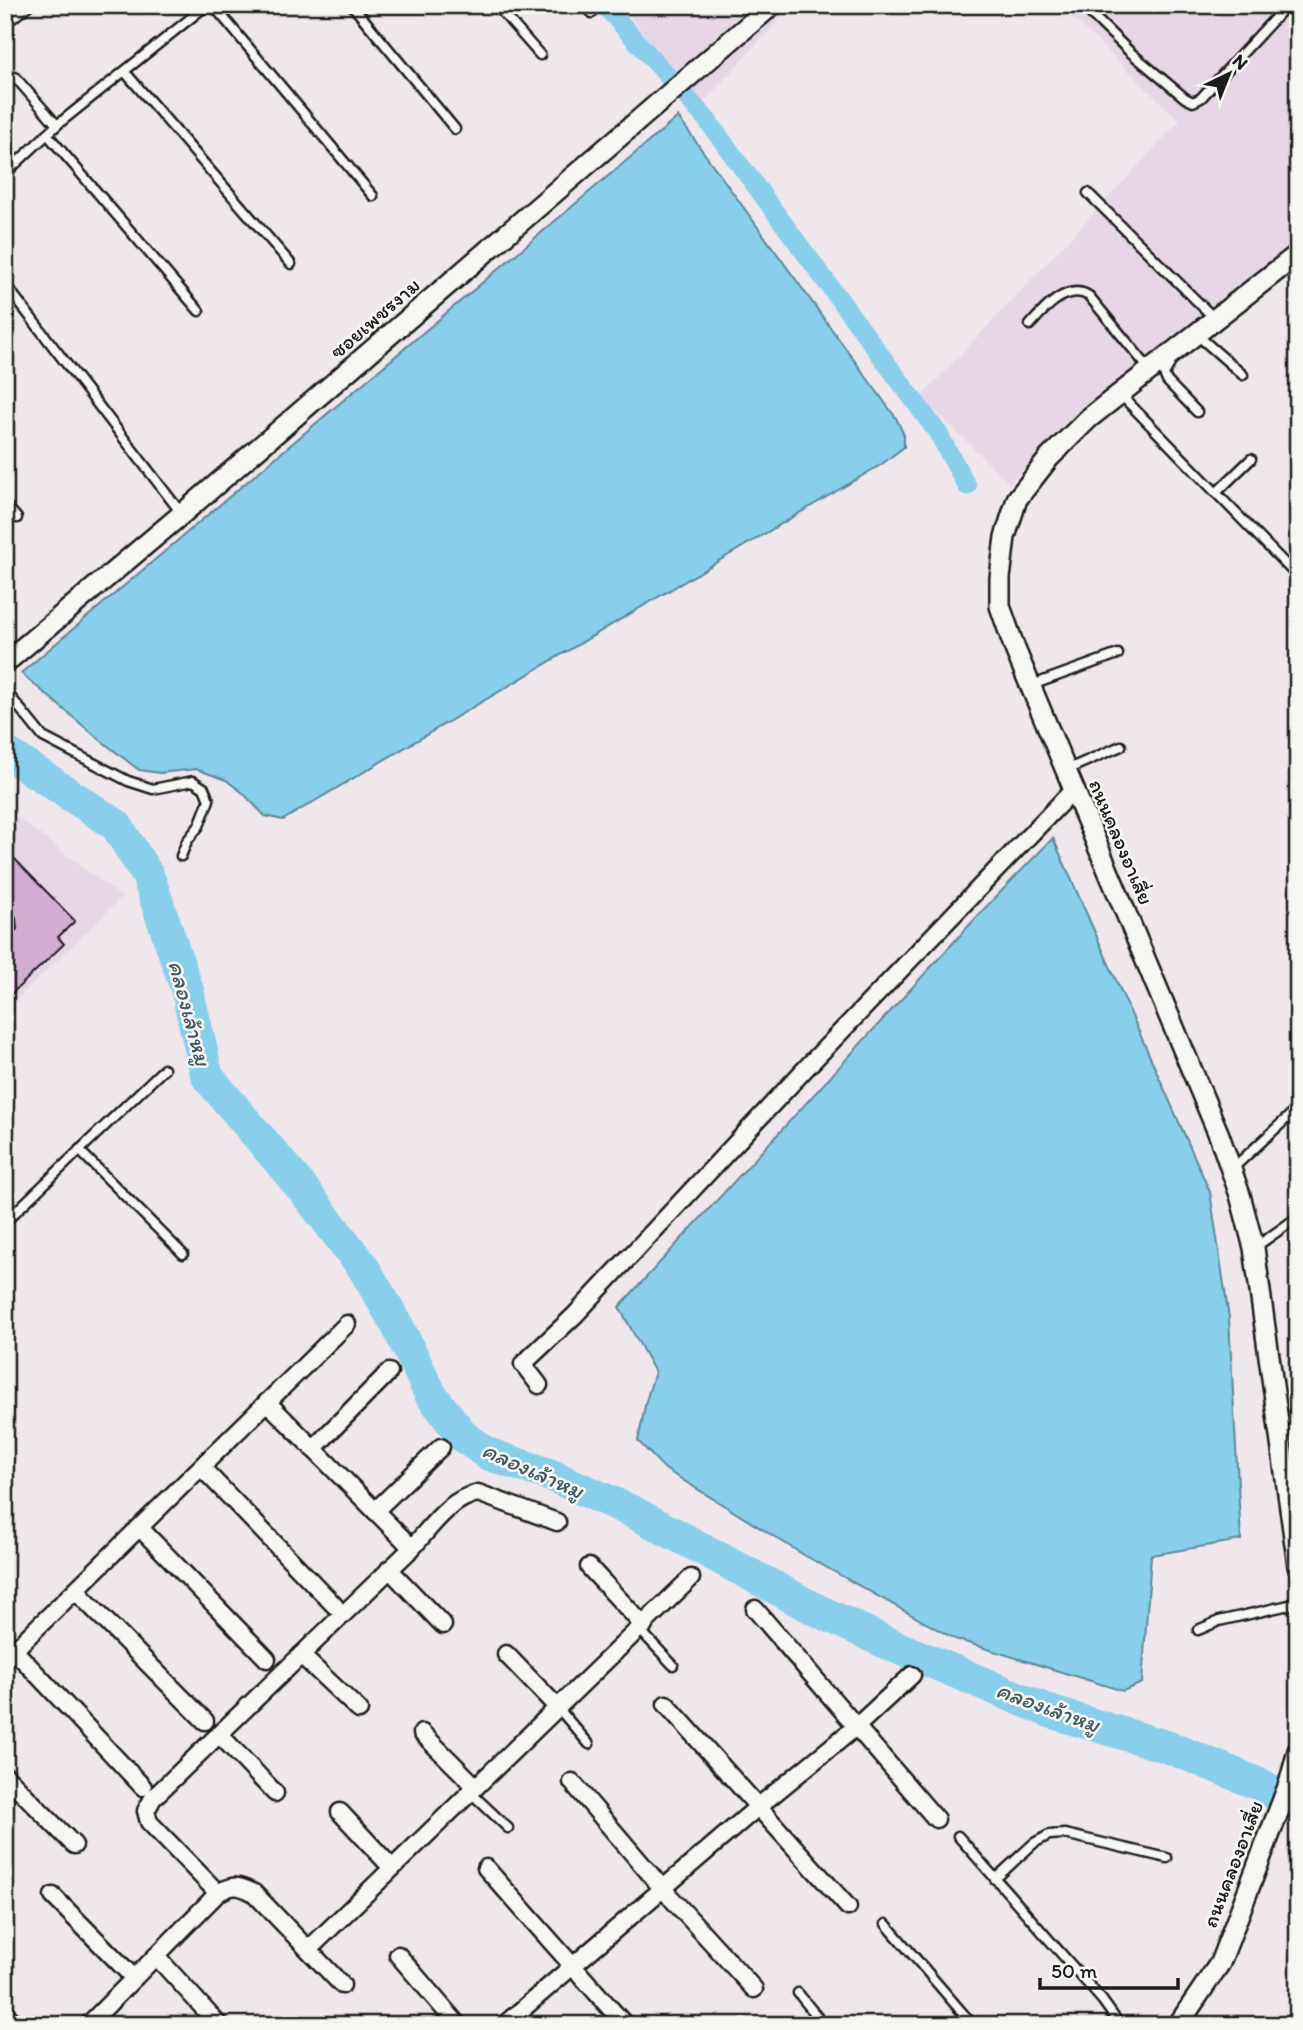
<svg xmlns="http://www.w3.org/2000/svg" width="1303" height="2030" viewBox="0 0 1303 2030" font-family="Itim,'Playpen Sans Thai',sans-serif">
<rect width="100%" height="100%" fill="#efe7ec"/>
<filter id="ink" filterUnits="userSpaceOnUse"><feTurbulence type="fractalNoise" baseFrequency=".0143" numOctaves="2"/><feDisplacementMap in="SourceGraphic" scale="14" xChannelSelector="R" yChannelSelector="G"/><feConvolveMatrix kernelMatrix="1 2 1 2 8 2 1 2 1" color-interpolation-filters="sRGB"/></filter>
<g filter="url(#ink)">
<!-- built -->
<g fill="#e7d6e5">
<path d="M621 5H792L700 106Z"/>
<path d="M1060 5H1298V240L1087 407 1009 483 921 397 1180 121Z"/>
<path d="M5 808 122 897 5 1011Z"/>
</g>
<!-- water -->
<g fill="#89ceea" stroke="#5d8798" stroke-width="2">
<path d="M678 117 896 418 904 435V447L882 464 283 820 265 816 243 793 226 780 196 769 160 773 139 770 94 735 21 673Z"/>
<path d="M1053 838 1210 1192 1229 1318 1241 1540 1151 1555 1142 1683 1123 1691 955 1639 804 1555 665 1469 638 1441 646 1401 655 1372 619 1307 986 907Z"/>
</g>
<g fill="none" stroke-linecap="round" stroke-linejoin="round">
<!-- canal -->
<path stroke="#89ceea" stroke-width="19" d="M604 5 707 120 938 433 967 486"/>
<!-- river -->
<path stroke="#89ceea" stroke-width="33" d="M5 752 116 825 148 876 187 989 207 1076 302 1188 363 1267 396 1323 431 1395 464 1437 488 1454 550 1475 633 1512 815 1609 889 1644 1051 1712 1171 1748 1261 1785 1291 1803 1298 1812"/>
</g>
<!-- building -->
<path fill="#d4add4" stroke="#1c1c1c" stroke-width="2" d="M5 849 75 921 58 937 64 944 5 1000V941L17 929 16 918 5 906Z"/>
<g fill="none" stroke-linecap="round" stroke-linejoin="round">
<!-- service casing -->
<g stroke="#1c1c1c" stroke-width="13">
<g id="service">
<path d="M213 5 373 196"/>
<path d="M352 5 455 129"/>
<path d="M496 5 540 55"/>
<path d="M586 5 592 13"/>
<path d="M1082 5 1130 52 1185 98 1193 102 1201 98 1287 5"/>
<path d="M5 24 29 5"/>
<path d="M125 72 291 264"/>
<path d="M15 77 57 125"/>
<path d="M47 134 199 311"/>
<path d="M5 177 8 171 57 125 207 5"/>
<path d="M1088 193 1215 319"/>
<path d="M5 284 182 514"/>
<path d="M1030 325C1043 310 1067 282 1089 296L1150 370"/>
<path d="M1196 334 1243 375"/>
<path d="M1170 364 1164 374 1167 381 1197 412"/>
<path d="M1120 394 1298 577"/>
<path d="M1217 492 1251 459"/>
<path d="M5 504 17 518"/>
<path d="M1032 685 1118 654"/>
<path d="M5 690 43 737 128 781 153 789 193 781 204 788 209 800 199 826 187 841 181 856"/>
<path d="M1066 770 1121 746"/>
<path d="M79 1150 183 1254"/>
<path d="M1231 1170 1298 1108"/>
<path d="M5 1222 164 1069"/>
<path d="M1254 1248 1298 1217"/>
<path d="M640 1630 673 1665"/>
<path d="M1198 1630 1219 1621 1298 1603"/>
<path d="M558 1708 589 1744"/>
<path d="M470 1792 508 1828"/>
<path d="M958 1836 1102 2000 1115 2018V2025"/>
<path d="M995 1879 1034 1843 1049 1835 1065 1834 1167 1858"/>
<path d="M886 1924 973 2025"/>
<path d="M798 1993 824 2025"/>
</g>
</g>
<!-- minor casing -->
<g stroke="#1c1c1c" stroke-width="21">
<g id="minor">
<path d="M539 1385 523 1364 575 1315 807 1067 1074 789"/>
<path d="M267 1402 412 1548"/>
<path d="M313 1449 389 1372"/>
<path d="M202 1468 335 1606"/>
<path d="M375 1511 441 1447"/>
<path d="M140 1528 267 1659"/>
<path d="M589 1567 644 1626"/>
<path d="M389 1569 443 1625"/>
<path d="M76 1591 205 1721"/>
<path d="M755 1609 936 1819"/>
<path d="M14 1650 143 1787"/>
<path d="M506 1654 558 1708"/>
<path d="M301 1655 359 1710"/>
<path d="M5 1659 347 1324"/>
<path d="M666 1704 848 1907"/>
<path d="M422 1733 475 1786"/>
<path d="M219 1734 275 1793"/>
<path d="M5 1775 74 1845"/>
<path d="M572 1782 662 1888 754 1989"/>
<path d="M340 1812 392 1868"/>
<path d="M486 1868 625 2025"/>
<path d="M218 1893 149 1822 146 1811 153 1798 412 1548C431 1527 449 1499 478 1493L557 1522"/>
<path d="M53 1896 134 1978"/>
<path d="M309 1949 691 1578"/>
<path d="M398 1955 458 2025"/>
<path d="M156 1956 219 2025"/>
<path d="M5 2013 16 2025"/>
<path d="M88 2025 218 1893C233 1884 239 1885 254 1893L342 1985"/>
<path d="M504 2025 759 1806 857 1726 912 1675"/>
</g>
</g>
<!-- tertiary casing -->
<g stroke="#1c1c1c" stroke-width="24">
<g id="tertiary">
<path d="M1298 254 1089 418 1049 458 1017 499 1005 537 1000 578V606L1015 649 1219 1135 1240 1195 1254 1248 1298 1566"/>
<path d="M5 663 182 514 772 5"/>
<path d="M1178 2025 1220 1963 1289 1784 1298 1751"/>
</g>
</g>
<!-- service -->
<use href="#service" stroke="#f6f6f2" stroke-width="8"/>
<!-- minor -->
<use href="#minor" stroke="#f6f6f2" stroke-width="16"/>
<!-- tertiary -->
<use href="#tertiary" stroke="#f6f6f2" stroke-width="19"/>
</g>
</g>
<g text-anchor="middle" stroke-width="5" stroke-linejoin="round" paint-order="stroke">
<!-- street labels -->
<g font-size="21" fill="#1c1c1c" stroke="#f6f6f2">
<text transform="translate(375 318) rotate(-41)" y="7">ซอยเพชรงาม</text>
<text transform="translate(1121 842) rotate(67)" y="7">ถนนคลองอาเสี่ย</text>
<text transform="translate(1233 1864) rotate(-69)" y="7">ถนนคลองอาเสี่ย</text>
</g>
<!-- water labels -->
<g font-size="23" font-style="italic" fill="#425a64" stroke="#f6f6f2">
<text transform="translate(190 1013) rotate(75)" y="8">คลองเล้าหมู</text>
<text transform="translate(533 1470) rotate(24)" y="8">คลองเล้าหมู</text>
<text transform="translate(1048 1707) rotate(20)" y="8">คลองเล้าหมู</text>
</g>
</g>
<!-- margin -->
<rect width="1303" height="2030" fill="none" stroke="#f6f6f2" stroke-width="28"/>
<rect x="14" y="14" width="1275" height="2002" fill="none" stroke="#1c1c1c" stroke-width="2.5" filter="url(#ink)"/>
<!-- north arrow -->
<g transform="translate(1229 74) rotate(43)" stroke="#f6f6f2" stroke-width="5" paint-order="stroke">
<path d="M0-5L12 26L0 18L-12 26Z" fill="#1c1c1c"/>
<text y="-10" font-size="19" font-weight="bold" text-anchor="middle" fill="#1c1c1c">N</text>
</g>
<!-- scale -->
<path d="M1040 1978v10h138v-10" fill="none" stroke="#1c1c1c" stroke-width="3.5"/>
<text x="1051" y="1978" font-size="21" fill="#1c1c1c" stroke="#f6f6f2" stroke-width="5" paint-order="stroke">50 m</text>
</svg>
